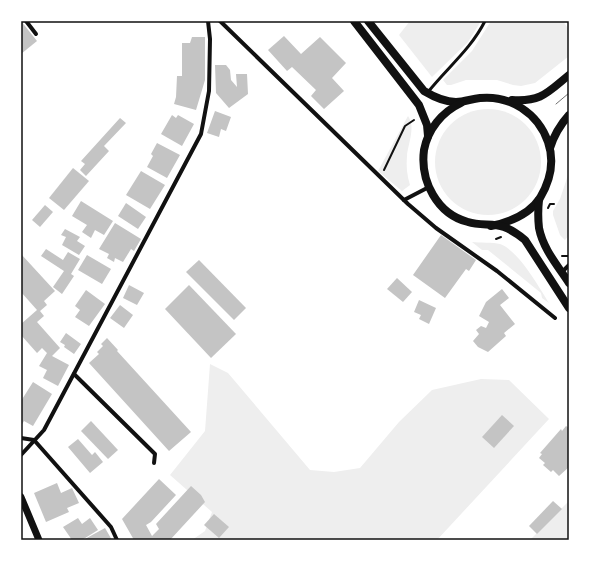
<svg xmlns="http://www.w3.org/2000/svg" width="590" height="561" viewBox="0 0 590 561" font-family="'Alegreya Sans',sans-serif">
<rect width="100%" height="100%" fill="#fff"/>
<!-- green -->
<g fill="#eee">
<path d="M410 21H481L468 42 432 77 399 35Z"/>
<path d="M491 21H563L569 30V56L535 83 521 86 513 85 497 80H466L451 85H447L443 80 472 51Z"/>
<circle cx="488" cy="162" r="53"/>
<path d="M408 116C416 127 408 144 407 156 406 166 407 176 410 185L402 191 378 171Z"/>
<path d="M569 172V235L565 240 560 235 553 215V211L560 199Z"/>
<path d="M472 242C480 243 493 242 500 244 518 250 539 287 549 303L542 298 541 293 488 250H482Z"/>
<path d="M210 364 228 373 310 470 334 472 360 468 399 422 432 390 481 379 509 380 549 419 437 540H192L205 531 212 512 170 475 205 431Z"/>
<path d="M569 501V540H530Z"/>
</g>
<!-- building -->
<g fill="#c4c4c4">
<path d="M21 21 37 41 21 54Z"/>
<path d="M284 36 301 54 320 37 346 63 332 78 344 91 324 109 311 96 316 90 292 67 287 71 268 50Z"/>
<path d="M192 37H205V80L196 110 174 104 176 97 177 76H182V43H190Z"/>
<path d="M215 65H226L230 70 231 80 237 87 236 74H247L248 94 229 108 216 93Z"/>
<path d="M215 111 231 117 226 131 221 129 219 137 207 133Z"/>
<path d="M172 115 176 118 178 115 194 124 182 146 161 134Z"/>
<path d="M120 118 126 123 104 146 109 151 86 176 80 170 85 164 81 161Z"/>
<path d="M157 143 180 155 167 178 147 167 153 156 151 154Z"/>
<path d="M73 168 89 181 64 210 49 198Z"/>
<path d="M141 171 165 185 150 209 126 195Z"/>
<path d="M81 201 113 221 104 235 95 230 91 238 82 232 87 225 72 216Z"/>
<path d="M126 203 146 217 138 229 118 216Z"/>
<path d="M45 205 53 212 40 227 32 220Z"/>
<path d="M115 223 141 239 134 251 131 249 123 262 115 258 114 262 107 258 109 254 99 249Z"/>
<path d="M65 229 80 237 77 241 85 246 79 255 62 245 66 237 61 235Z"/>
<path d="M441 235 476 260 469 271 466 269 445 298 413 275Z"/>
<path d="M46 249 63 260 68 252 80 259 71 274 74 276 62 294 53 287 64 271 41 256Z"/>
<path d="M21 254 55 291 44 301 47 305 40 311 44 316 37 322 60 348 52 356 69 365 58 386 43 378 47 370 39 366 47 353 42 348 37 353 21 335V324L37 310 21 292Z"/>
<path d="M87 255 111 269 102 284 78 270Z"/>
<path d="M199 260 246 308 234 320 186 272Z"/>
<path d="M397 278 412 292 403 302 387 289Z"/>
<path d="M129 285 144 293 137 305 123 298Z"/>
<path d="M189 285 236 334 211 358 165 309Z"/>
<path d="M502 289 509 298 500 305 515 324 504 333 506 336 488 352 478 347 473 341 479 334 476 330 481 326 486 328 489 322 479 316 486 302Z"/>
<path d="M86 290 105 304 89 326 75 317 80 310 75 306Z"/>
<path d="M419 300 436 308 429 324 419 319 421 315 414 312Z"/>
<path d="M120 305 133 315 124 328 110 318Z"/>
<path d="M66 333 81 344 74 354 64 347 65 345 60 342Z"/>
<path d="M107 338 118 350 117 351 191 432 169 451 89 363 99 354 97 352 103 346 101 344Z"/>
<path d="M33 382 52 394 33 426 24 421 21 426V401Z"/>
<path d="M502 415 514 426 494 448 482 437Z"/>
<path d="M91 421 118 450 108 459 81 431Z"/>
<path d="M566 426 569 428V467L559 476 553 470 551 472 543 465 545 463 539 458 542 454 540 453 561 429 562 431Z"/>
<path d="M78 439 92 455 95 452 103 462 90 473 68 447Z"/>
<path d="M159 479 176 495 151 522 146 525 152 536 159 529 156 524 191 486 201 495 205 502 170 540H134L122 519Z"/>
<path d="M57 483 61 493 72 488 79 503 67 508 69 512 46 522 34 493Z"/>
<path d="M553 501 562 509 537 534 529 526Z"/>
<path d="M214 514 229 527 219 538 204 525Z"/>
<path d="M78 518 82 524 90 518 98 530 82 540H72L63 527Z"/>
<path d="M105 528 112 540H83Z"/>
</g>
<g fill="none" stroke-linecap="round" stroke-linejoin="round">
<!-- path -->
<g stroke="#111" stroke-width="2">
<path d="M384 170 405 126 414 120"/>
<path d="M548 208 550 204H554"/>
<path d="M496 239 501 237"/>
<path d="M562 256H569"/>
</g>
<!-- service -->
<path stroke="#111" stroke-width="3" d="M428 92C447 68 471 49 485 21"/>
<!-- minor -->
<g stroke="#111" stroke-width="4">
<path d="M26 21 36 34"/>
<path d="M220 21 408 204 436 228 497 271 555 318"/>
<path d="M404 200 429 187"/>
<path d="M562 272 569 265"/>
<path d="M74 374 155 454 154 463"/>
<path d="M21 438 34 440 111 527 117 540"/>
<path d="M21 455 44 430 201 134 209 91 210 39 208 21"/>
</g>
<!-- tertiary -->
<path stroke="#111" stroke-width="7" d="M21 497 39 540"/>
<!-- secondary -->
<g stroke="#111" stroke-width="8">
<path d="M354 21 419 105 427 125 428 136"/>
<path d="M368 21 424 91C434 97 444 102 456 102 464 102 471 99 480 98 510 95 538 113 548 142 555 162 550 181 540 198 529 215 510 222 491 226"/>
<path d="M512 100C541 102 547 93 569 75"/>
<path d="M461 103C442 112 428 129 424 150 420 181 437 214 468 222 480 226 493 223 504 227 512 230 519 235 525 240L569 308"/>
<path d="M550 148C554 135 560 125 569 115"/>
<path d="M539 200C538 209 538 219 539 228 543 249 558 266 569 283"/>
</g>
<!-- tram -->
<path stroke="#707070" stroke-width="1" d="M556 104 569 93"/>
</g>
<!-- border -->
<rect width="590" height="561" fill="none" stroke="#ffffff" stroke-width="44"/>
<rect x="22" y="22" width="546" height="517" fill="none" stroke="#111" stroke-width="1.5"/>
</svg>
